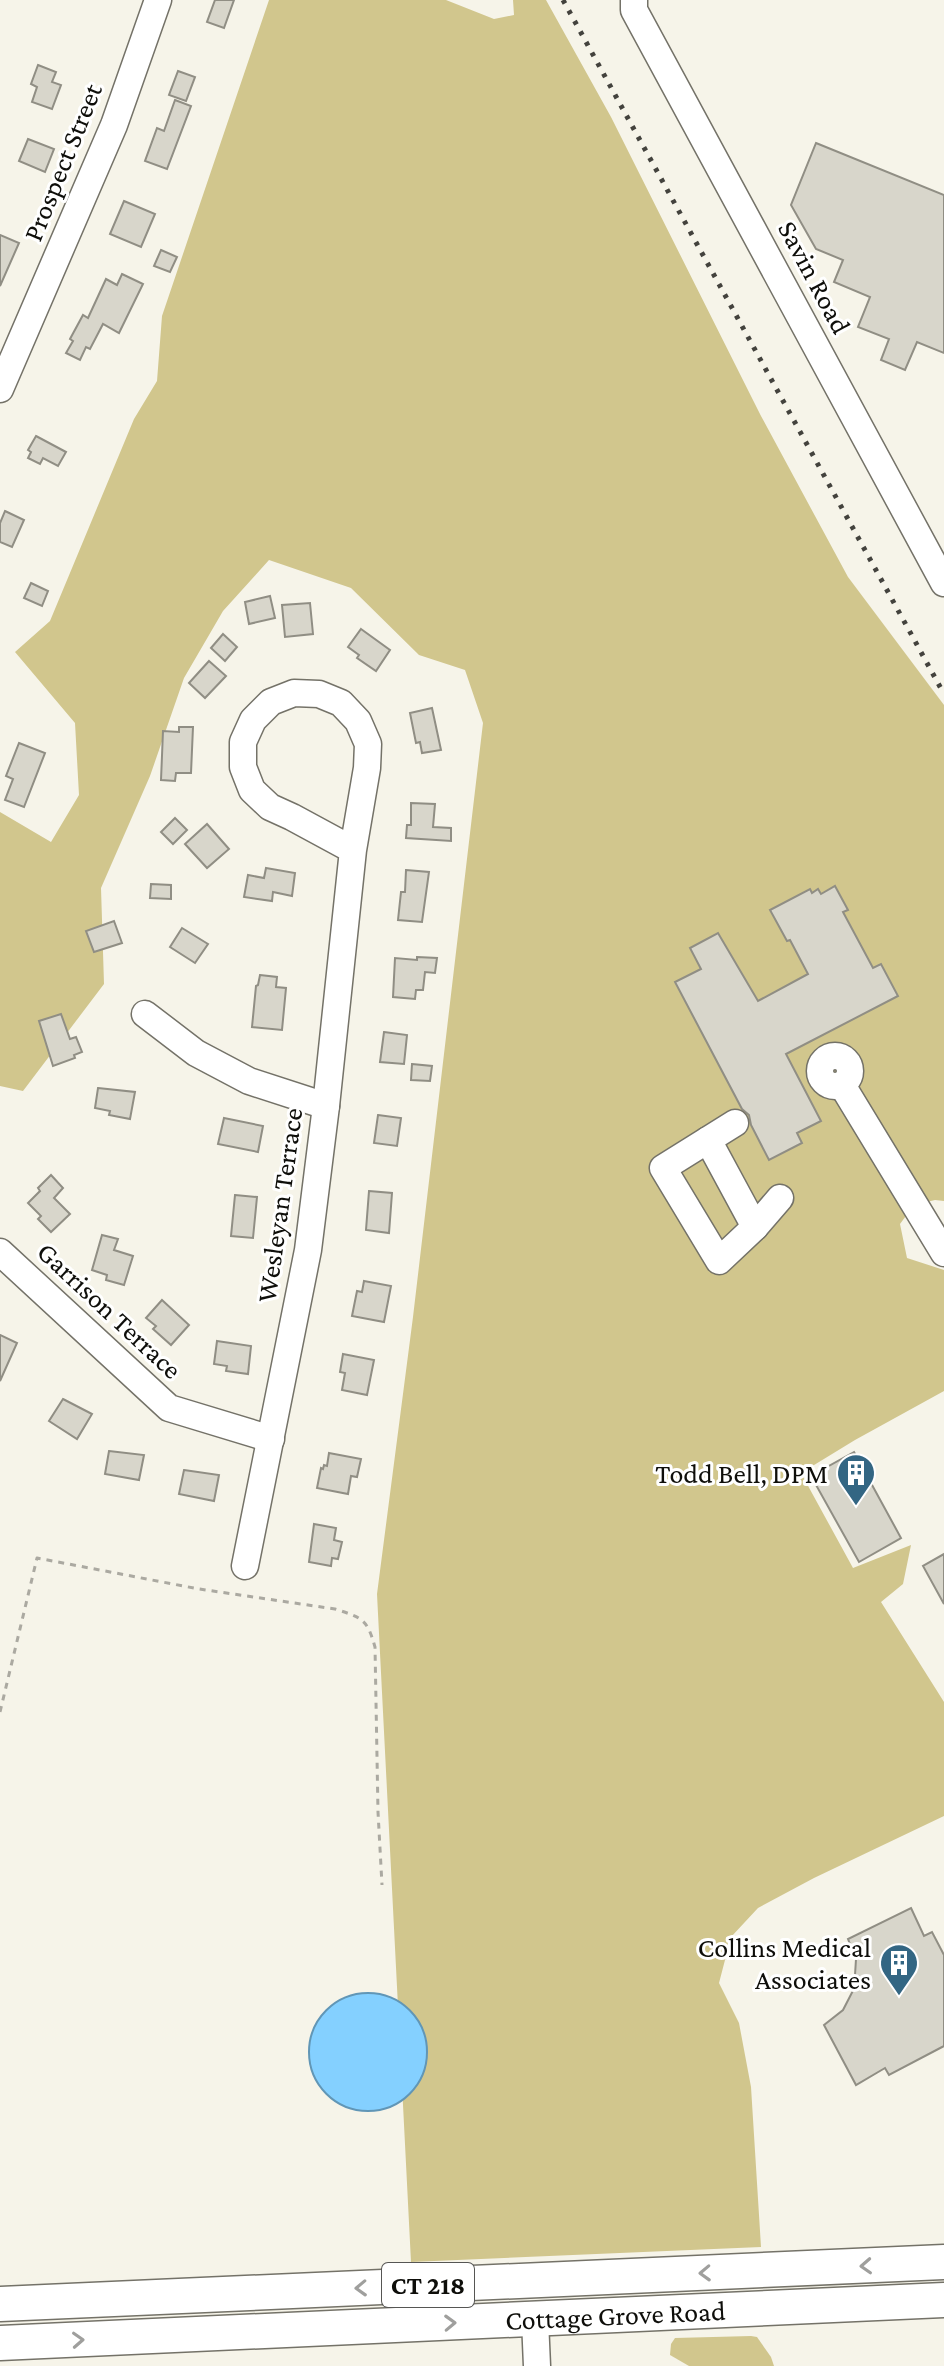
<svg xmlns="http://www.w3.org/2000/svg" width="944" height="2366" viewBox="0 0 944 2366" font-family="'Crimson Pro',serif">
<rect width="100%" height="100%" fill="#f6f4e9"/>
<!-- green -->
<g fill="#d1c68d">
<path d="M269 0H446L494 19 514 15 513 0H546L611 117 761 416 848 577 944 705V1201L935 1200 914 1205 900 1224 907 1258 944 1270V1391L855 1440 801 1473 853 1568 911 1545 903 1584 881 1602 944 1702V1816L814 1878 758 1908 731 1937 719 1983 739 2023 751 2087 761 2247 411 2262 377 1594 413 1317 483 723 465 670 419 655 351 588 269 560 223 611 184 678 150 776 101 888 104 984 23 1091 0 1086V812L51 842 79 795 75 723 15 652 50 621 134 419 157 381 162 316Z"/>
<path d="M751 2336 757 2337 771 2357 774 2366H689L670 2355 671 2344 675 2338Z"/>
</g>
<!-- water -->
<circle fill="#84d0ff" stroke="#6196b6" stroke-width="2" cx="368" cy="2052" r="59"/>
<!-- building -->
<g fill="#d8d6cb" stroke="#908e84" stroke-width="2">
<path d="M215 0H234L224 28 207 22Z"/>
<path d="M38 65 56 72 52 82 61 85 52 109 32 102 37 87 31 84Z"/>
<path d="M178 71 195 77 186 101 169 95Z"/>
<path d="M175 100 191 106 167 169 145 161 157 128 164 131Z"/>
<path d="M28 139 54 149 45 172 19 161Z"/>
<path d="M816 143 944 195V353L917 342 905 370 881 360 889 339 858 327 870 297 834 282 843 260 816 249 791 205Z"/>
<path d="M124 201 155 214 141 247 110 234Z"/>
<path d="M0 235 19 243 0 286Z"/>
<path d="M161 250 177 257 170 272 154 266Z"/>
<path d="M122 274 143 284 119 333 103 324 90 349 86 347 80 360 66 353 73 341 70 339 83 315 88 318 106 279 117 285Z"/>
<path d="M36 436 66 452 58 466 43 458 40 464 28 458 31 452 28 450Z"/>
<path d="M5 511 24 520 12 547 0 542V523Z"/>
<path d="M31 583 48 591 42 606 24 598Z"/>
<path d="M270 596 275 618 249 624 245 602Z"/>
<path d="M310 603 313 634 285 637 282 605Z"/>
<path d="M361 629 390 650 376 671 357 658 359 655 348 647Z"/>
<path d="M223 634 237 647 225 661 211 648Z"/>
<path d="M209 661 226 676 205 698 189 683Z"/>
<path d="M432 708 441 750 422 753 420 742 416 743 410 713Z"/>
<path d="M179 727H193L191 773H176L175 781 161 780 163 731 179 732Z"/>
<path d="M19 743 45 753 24 807 5 800 13 779 6 776Z"/>
<path d="M411 803 435 804 433 827 451 828V841L406 838 407 825H411Z"/>
<path d="M175 818 187 830 173 844 161 832Z"/>
<path d="M207 824 229 849 207 868 185 844Z"/>
<path d="M266 868 295 873 292 896 273 892 272 901 244 897 248 875 264 878Z"/>
<path d="M406 870 429 872 422 922 398 920 401 892H405Z"/>
<path d="M151 884 171 885V899L150 898Z"/>
<path d="M835 886 848 910 843 912 873 968 881 964 898 996 786 1054 821 1121 797 1133 802 1143 769 1160 751 1125 749 1115 742 1109 675 982 701 969 690 948 718 933 758 1001 808 974 790 940 787 941 770 910 810 889 812 893 818 889 821 894Z"/>
<path d="M114 921 122 943 94 952 86 931Z"/>
<path d="M182 928 208 944 195 963 170 947Z"/>
<path d="M417 957 437 958 435 973 425 972 423 990H416L415 999 393 997 395 958 417 960Z"/>
<path d="M260 975 277 977 276 987 286 988 282 1030 252 1027 256 986 258 985Z"/>
<path d="M61 1014 70 1039 76 1037 82 1052 74 1055 75 1058 53 1066 39 1021Z"/>
<path d="M384 1032 407 1035 404 1064 380 1062Z"/>
<path d="M412 1064 432 1066 430 1081 411 1080Z"/>
<path d="M98 1088 135 1092 130 1119 109 1115 110 1111 95 1108Z"/>
<path d="M378 1115 401 1118 397 1146 374 1143Z"/>
<path d="M224 1118 263 1126 258 1152 218 1144Z"/>
<path d="M51 1175 63 1188 54 1198 70 1214 51 1232 38 1219 41 1216 28 1203 40 1191 38 1188Z"/>
<path d="M369 1191 392 1193 389 1233 366 1230Z"/>
<path d="M235 1195 257 1197 253 1238 231 1236Z"/>
<path d="M102 1235 118 1239 114 1250 133 1256 124 1285 106 1280 107 1275 92 1270Z"/>
<path d="M364 1281 391 1286 384 1322 352 1316 357 1291 362 1292Z"/>
<path d="M162 1300 189 1325 171 1345 153 1329 156 1326 146 1318Z"/>
<path d="M0 1335 17 1343 0 1381Z"/>
<path d="M217 1341 251 1346 248 1374 226 1371 227 1366 214 1364Z"/>
<path d="M343 1354 374 1360 367 1395 342 1390 345 1373 340 1372Z"/>
<path d="M63 1399 92 1414 77 1439 49 1421Z"/>
<path d="M109 1451 144 1455 139 1480 105 1474Z"/>
<path d="M854 1452 901 1538 859 1562 811 1476Z"/>
<path d="M329 1453 361 1459 357 1477 351 1476 348 1494 317 1488 321 1468 323 1469 324 1465 327 1466Z"/>
<path d="M184 1470 219 1475 214 1501 179 1494Z"/>
<path d="M314 1524 336 1528 334 1540 342 1542 338 1559 332 1558 331 1566 309 1562Z"/>
<path d="M944 1554V1604L923 1566Z"/>
<path d="M911 1908 924 1936 932 1932 944 1955V2046L889 2075 885 2068 856 2085 824 2025 843 2010 860 1977 855 1975 856 1959 848 1939Z"/>
</g>
<g fill="none" stroke-linecap="round" stroke-linejoin="round">
<!-- minor casing -->
<g stroke="#747268" stroke-width="29">
<g id="minor">
<path d="M634 0V10L944 583"/>
<path d="M0 389 114 125 158 0"/>
<path d="M145 1014 196 1053 249 1081 326 1106"/>
<circle cx="835" cy="1071" r="15"/>
<path d="M842 1085 944 1253"/>
<path d="M735 1123 663 1168 719 1261 755 1227 780 1198"/>
<path d="M708 1140 755 1227"/>
<path d="M0 1252 169 1408 271 1439"/>
<path d="M245 1566 308 1250 326 1106 353 850 367 768 368 744 358 721 341 703 319 694 294 693 271 702 253 720 243 742V767L252 790 270 807 292 817 353 850"/>
<path d="M535 2320 537 2366"/>
</g>
</g>
<!-- major casing -->
<g stroke="#747268" stroke-width="37">
<g id="major">
<path d="M0 2304 944 2262"/>
<path id="s1" d="M0 2343 944 2300"/>
</g>
</g>
<!-- path -->
<path stroke="#aba9a1" stroke-width="3" stroke-dasharray="6 6" stroke-linecap="butt" d="M0 1712 37 1558 199 1589 335 1609C363 1618 367 1619 375 1647L378 1812 382 1885"/>
<!-- minor -->
<use href="#minor" stroke="#fff" stroke-width="26"/>
<!-- major -->
<use href="#major" stroke="#fff" stroke-width="34"/>
<!-- rail -->
<path stroke="#43423d" stroke-width="5" stroke-dasharray="4 8" stroke-linecap="butt" d="M563 0 944 694"/>
</g>
<!-- one-way arrows -->
<defs><path id="oneway-chevron" d="M-2-3.5L2.5 0L-2 3.5" fill="none" stroke-width="1.6" stroke-linecap="round" stroke-linejoin="round" transform="scale(2)"/></defs>
<g stroke="#9f9f9d">
<use href="#oneway-chevron" transform="translate(866 2266) rotate(177)"/>
<use href="#oneway-chevron" transform="translate(705 2273) rotate(178)"/>
<use href="#oneway-chevron" transform="translate(361 2288) rotate(178)"/>
<use href="#oneway-chevron" transform="translate(450 2323) rotate(-2)"/>
<use href="#oneway-chevron" transform="translate(78 2340) rotate(-3)"/>
</g>
<!-- icons -->
<defs>
<g id="building-pin" transform="scale(2)"><path d="M0 17L-7.5 6A9.5 9.5 0 1 1 7.5 6Z" fill="#336683" stroke="#fff"/><path d="M-4-6H4V6H1V3H-1V6H-4ZM-2.5-4.3h1.7v1.8h-1.7ZM.8-4.3h1.7v1.8H.8ZM-2.5-1h1.7V.8h-1.7ZM.8-1h1.7V.8H.8Z" fill="#fff"/></g>
</defs>
<g fill-rule="evenodd">
<use href="#building-pin" x="856" y="1473"/>
<use href="#building-pin" x="899" y="1963"/>
</g>
<g text-anchor="middle" stroke-width="6" stroke-linejoin="round" paint-order="stroke">
<!-- shield labels -->
<rect fill="#fff" stroke="#565654" stroke-width="2" x="382" y="2263" width="92" height="44" rx="6"/>
<g font-size="26" font-weight="bold" fill="#0e0e0a">
<text x="428" y="2294">CT 218</text>
</g>
<!-- street labels -->
<g font-size="28" fill="#0e0e0a" stroke="#fff">
<text transform="translate(62 162) rotate(-68)" y="10">Prospect Street</text>
<text transform="translate(815 277) rotate(62)" y="10">Savin Road</text>
<text transform="translate(279 1205) rotate(-82)" y="10">Wesleyan Terrace</text>
<text transform="translate(110 1310) rotate(43)" y="10">Garrison Terrace</text>
<text dy="10" stroke="none"><textPath href="#s1" startOffset="616">Cottage Grove Road</textPath></text>
</g>
<!-- poi labels -->
<g font-size="28" fill="#0e0e0a" stroke="#fff" text-anchor="end">
<text x="828" y="1483">Todd Bell, DPM</text>
<text x="871" y="1957">Collins Medical<tspan x="871" dy="32">Associates</tspan></text>
</g>
</g>
</svg>
